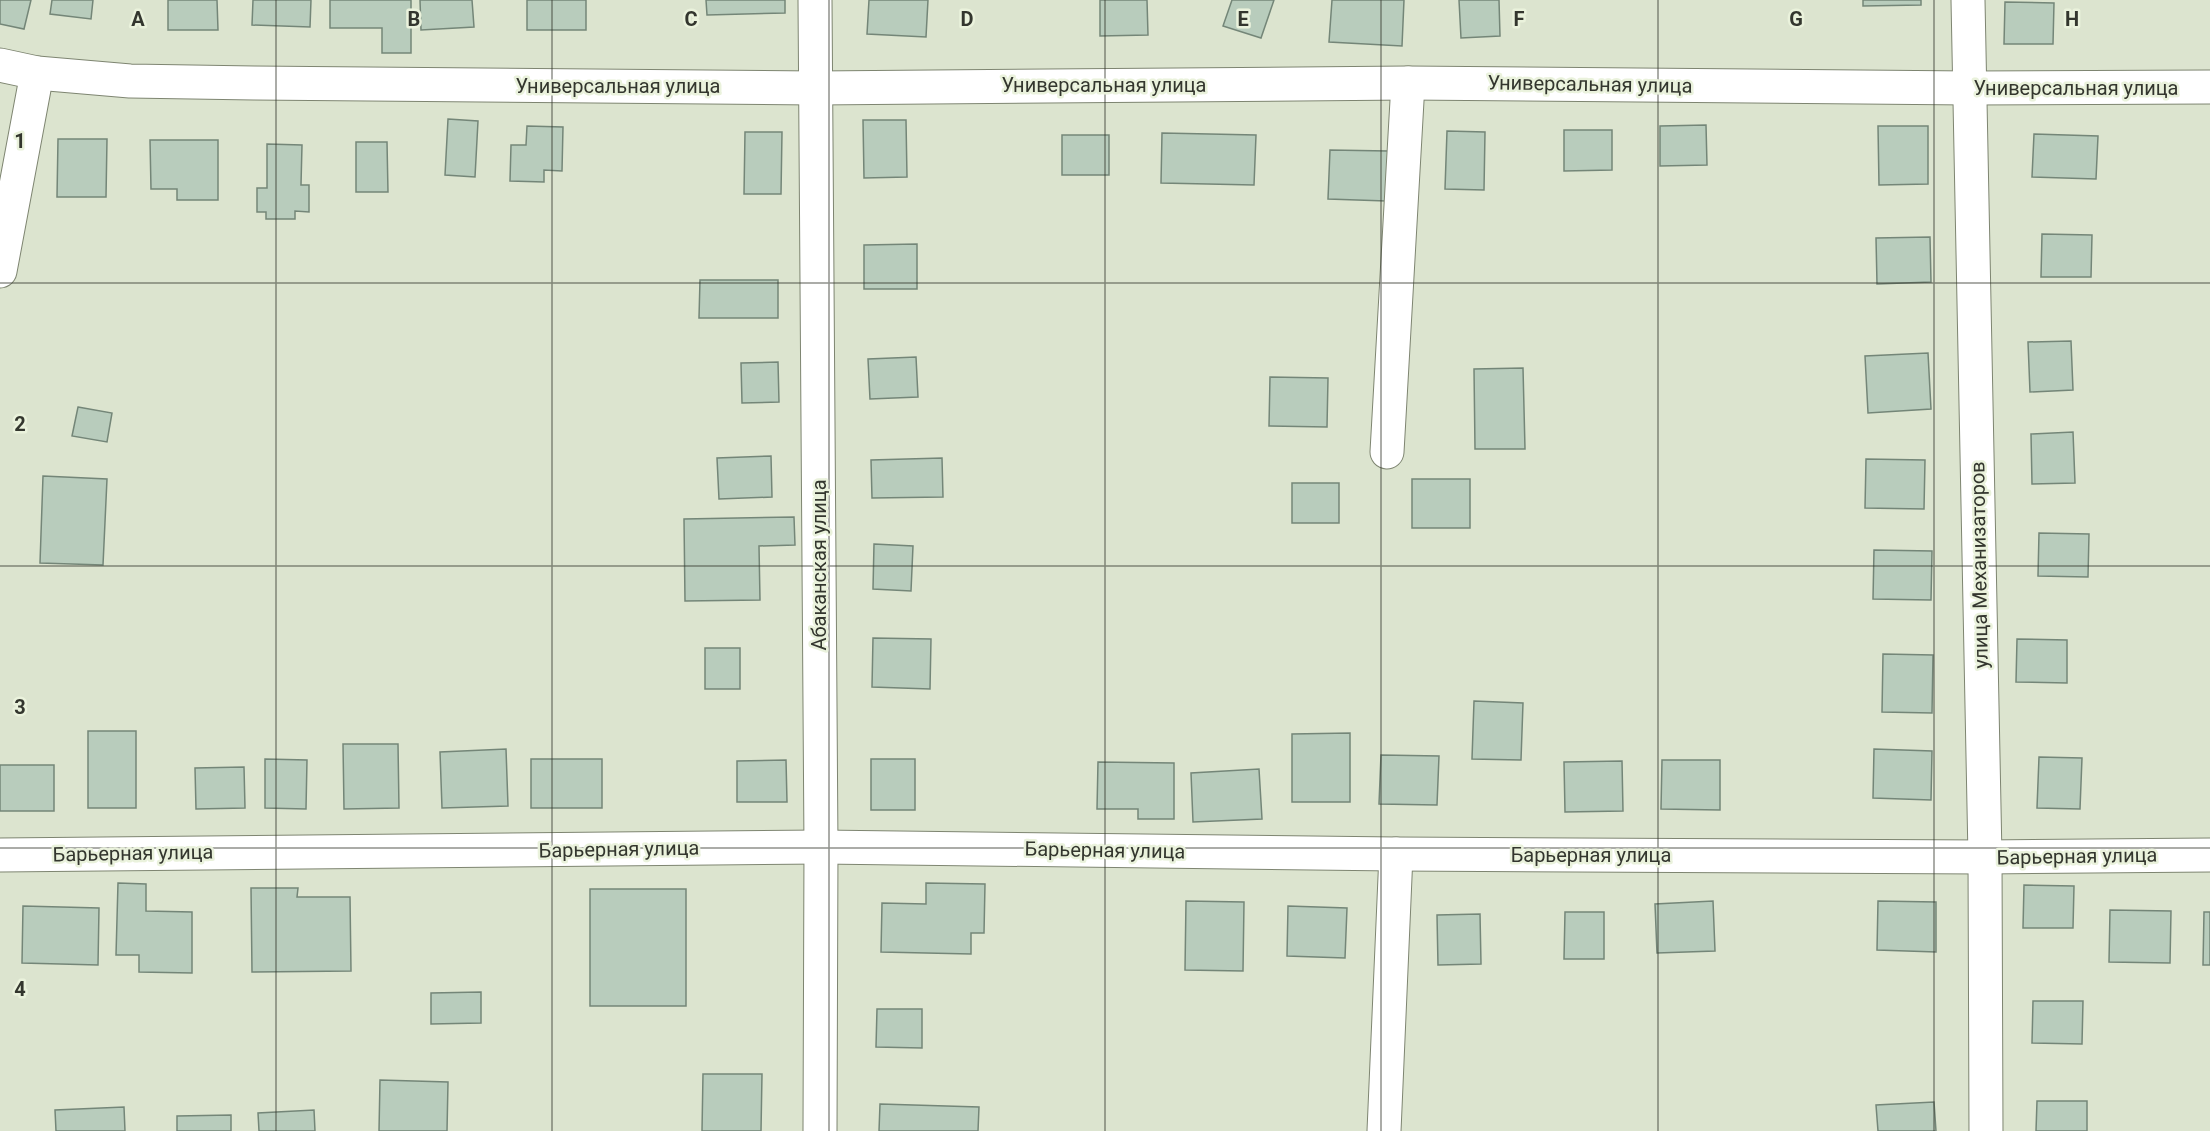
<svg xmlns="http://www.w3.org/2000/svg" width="2210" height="1131" viewBox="0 0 2210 1131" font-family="Roboto,sans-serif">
<rect width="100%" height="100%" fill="#dce4cf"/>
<!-- building -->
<g fill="#b8ccbc" stroke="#748678" stroke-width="1.5">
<path d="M0 0H31L24 29 0 24Z"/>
<path d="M52 0H93L91 19 50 14Z"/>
<path d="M168 0H217L218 30H168Z"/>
<path d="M253 0H311L310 27 252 25Z"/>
<path d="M330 0H411V53H382V28H330Z"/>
<path d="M420 0H472L474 27 421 30Z"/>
<rect x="527" y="0" width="59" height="30"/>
<path d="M706 0H785V13L707 15Z"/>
<path d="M869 0H928L926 37 867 34Z"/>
<path d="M1100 0H1147L1148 35 1100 36Z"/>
<path d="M1232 0H1274L1261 38 1223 26Z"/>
<path d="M1332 0H1404L1402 46 1329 42Z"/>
<path d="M1459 0H1499L1500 36 1461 38Z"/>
<path d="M1863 0H1921V5L1863 6Z"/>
<path d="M2005 2 2054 3 2053 44H2004Z"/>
<path d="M448 119 478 121 475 177 445 175Z"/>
<path d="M863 120H906L907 177 864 178Z"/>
<path d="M1706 125 1707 165 1660 166V126Z"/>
<path d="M527 126 563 127 562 171 544 170V182L510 181 511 145H526Z"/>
<path d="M1878 126H1928V184L1879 185Z"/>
<path d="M1564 130H1612V170L1564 171Z"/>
<path d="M1447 131 1485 132 1484 190 1445 189Z"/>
<path d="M745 132H782L781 194H744Z"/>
<path d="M1162 133 1256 135 1254 185 1161 183Z"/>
<path d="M2034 134 2098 136 2096 179 2032 177Z"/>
<rect x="1062" y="135" width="47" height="40"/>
<path d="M58 139H107L106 197H57Z"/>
<path d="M150 140H218V200H177V189H151Z"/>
<path d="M356 142H387L388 192H356Z"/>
<path d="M267 144 302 145 301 185H309V212L295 211V219H266V212H257V188H267Z"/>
<path d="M1330 150 1388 151 1386 201 1328 199Z"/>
<path d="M2042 234 2092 235 2091 277H2041Z"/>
<path d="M1930 237 1931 282 1877 284 1876 238Z"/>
<path d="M917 244V289H864V245Z"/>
<path d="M700 280H778V318H699Z"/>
<path d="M2071 341 2073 390 2030 392 2028 342Z"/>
<path d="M1928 353 1931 409 1868 413 1865 356Z"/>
<path d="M916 357 918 397 870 399 868 359Z"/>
<path d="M778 362 779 402 742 403 741 363Z"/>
<path d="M1523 368 1525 449H1475L1474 369Z"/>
<path d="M1270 377 1328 378 1327 427 1269 426Z"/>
<path d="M78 407 112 413 107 442 72 436Z"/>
<path d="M2073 432 2075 483 2032 484 2031 434Z"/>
<path d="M771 456 772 497 719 499 717 458Z"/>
<path d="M942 458 943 497 872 498 871 460Z"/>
<path d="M1866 459 1925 460 1924 509 1865 508Z"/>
<path d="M43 476 107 479 103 565 40 563Z"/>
<rect x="1412" y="479" width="58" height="49"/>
<rect x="1292" y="483" width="47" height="40"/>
<path d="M794 517 795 545 759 546 760 600 685 601 684 519Z"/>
<path d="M2039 533 2089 534 2088 577 2038 576Z"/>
<path d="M874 544 913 546 911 591 873 589Z"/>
<path d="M1874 550 1932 551 1931 600 1873 599Z"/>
<path d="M873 638 931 639 930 689 872 687Z"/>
<path d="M2017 639 2067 640V683L2016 682Z"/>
<rect x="705" y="648" width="35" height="41"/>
<path d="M1883 654 1933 655 1932 713 1882 712Z"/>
<path d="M1474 701 1523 703 1521 760 1472 759Z"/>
<rect x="88" y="731" width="48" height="77"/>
<path d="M1350 733V802H1292V734Z"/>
<path d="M343 744H398L399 808 344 809Z"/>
<path d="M506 749 508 806 442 808 440 752Z"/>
<path d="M1874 749 1932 751 1931 800 1873 798Z"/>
<path d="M1381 755 1439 756 1437 805 1379 804Z"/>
<path d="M2039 757 2082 758 2080 809 2037 808Z"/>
<path d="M265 759 307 760 306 809 265 808Z"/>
<rect x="531" y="759" width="71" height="49"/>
<rect x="871" y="759" width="44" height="51"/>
<path d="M786 760 787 802H737V761Z"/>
<path d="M1662 760H1720V810L1661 809Z"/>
<path d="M1622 761 1623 811 1565 812 1564 762Z"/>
<path d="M1098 762 1174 763V819H1138V809H1097Z"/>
<rect x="0" y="765" width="54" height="46"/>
<path d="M244 767 245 808 196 809 195 768Z"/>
<path d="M1259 769 1262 819 1193 822 1191 773Z"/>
<path d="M118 883 146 884V911L192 912V973L139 972V955H116Z"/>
<path d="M926 883 985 884 984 933H971V954L881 952 882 903 926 904Z"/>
<path d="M2024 885 2074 886 2073 928H2023Z"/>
<path d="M251 888H298L297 897H350L351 971 252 972Z"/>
<rect x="590" y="889" width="96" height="117"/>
<path d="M1186 901 1244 902 1243 971 1185 970Z"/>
<path d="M1713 901 1715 951 1657 953 1655 904Z"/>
<path d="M1878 901 1936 902V952L1877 950Z"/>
<path d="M23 906 99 908 98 965 22 963Z"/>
<path d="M1288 906 1347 908 1345 958 1287 956Z"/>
<path d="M2110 910 2171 911 2170 963 2109 962Z"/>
<path d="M1565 912H1604V959H1564Z"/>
<path d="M2204 912H2210V965H2203Z"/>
<path d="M1480 914 1481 964 1438 965 1437 915Z"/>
<path d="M481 992V1023L431 1024V993Z"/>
<path d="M2033 1001H2083L2082 1044 2032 1043Z"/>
<path d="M877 1009H922V1048L876 1047Z"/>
<path d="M703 1074H762L761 1131H702Z"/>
<path d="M380 1080 448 1082 447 1131H379Z"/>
<path d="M2037 1101H2087V1131H2036Z"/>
<path d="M1934 1102 1936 1131H1878L1876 1105Z"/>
<path d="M880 1104 979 1107 978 1131H879Z"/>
<path d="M124 1107 125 1131H56L55 1110Z"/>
<path d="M314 1110 315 1131H259L258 1113Z"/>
<path d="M231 1115V1131H177V1116Z"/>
</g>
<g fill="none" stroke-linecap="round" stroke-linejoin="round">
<!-- minor casing -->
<g stroke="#7e8571" stroke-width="35">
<g id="minor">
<path d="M815 0 821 847 820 1131"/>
<path d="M1968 0 1985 857 1986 1131"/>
<path d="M0 65 37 73 130 81 254 83 816 88 1408 83 1970 88 2210 87"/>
<path d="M0 271 37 73"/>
<path d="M1387 452 1408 83"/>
<path d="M0 855 821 847 1396 854 1985 857 2210 855"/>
<path d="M1384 1131 1396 854"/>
</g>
</g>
<!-- minor -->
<use href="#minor" stroke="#fff" stroke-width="33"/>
</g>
<!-- grid -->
<path fill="none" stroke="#33362e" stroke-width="1.5" stroke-opacity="0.55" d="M276 0V1131M552 0V1131M829 0V1131M1105 0V1131M1381 0V1131M1658 0V1131M1934 0V1131M0 283H2210M0 566H2210M0 848H2210"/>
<g text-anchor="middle" stroke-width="5" stroke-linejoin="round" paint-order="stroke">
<!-- street labels -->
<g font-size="20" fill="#33362e" stroke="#eaf2dc">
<text transform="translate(1590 84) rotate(1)" y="7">Универсальная улица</text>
<text x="1104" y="92">Универсальная улица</text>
<text x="618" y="93">Универсальная улица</text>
<text x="2076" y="95">Универсальная улица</text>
<text transform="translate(819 565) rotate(-90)" y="7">Абаканская улица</text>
<text transform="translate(1979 565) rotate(-91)" y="7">улица Механизаторов</text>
<text transform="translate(619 849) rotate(-1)" y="7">Барьерная улица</text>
<text transform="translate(1105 850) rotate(1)" y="7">Барьерная улица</text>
<text transform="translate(133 853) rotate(-1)" y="7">Барьерная улица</text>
<text x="1591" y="862">Барьерная улица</text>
<text transform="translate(2077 856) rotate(-1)" y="7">Барьерная улица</text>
</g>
</g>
<g font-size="20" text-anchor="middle" font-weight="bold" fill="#33362e" stroke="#eaf2dc" stroke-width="5" stroke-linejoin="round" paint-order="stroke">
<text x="138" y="26">A</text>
<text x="414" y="26">B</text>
<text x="691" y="26">C</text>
<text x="967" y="26">D</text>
<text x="1243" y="26">E</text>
<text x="1519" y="26">F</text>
<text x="1796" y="26">G</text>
<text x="2072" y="26">H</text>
<text x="20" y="148">1</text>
<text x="20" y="431">2</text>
<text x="20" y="714">3</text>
<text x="20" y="996">4</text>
</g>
</svg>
